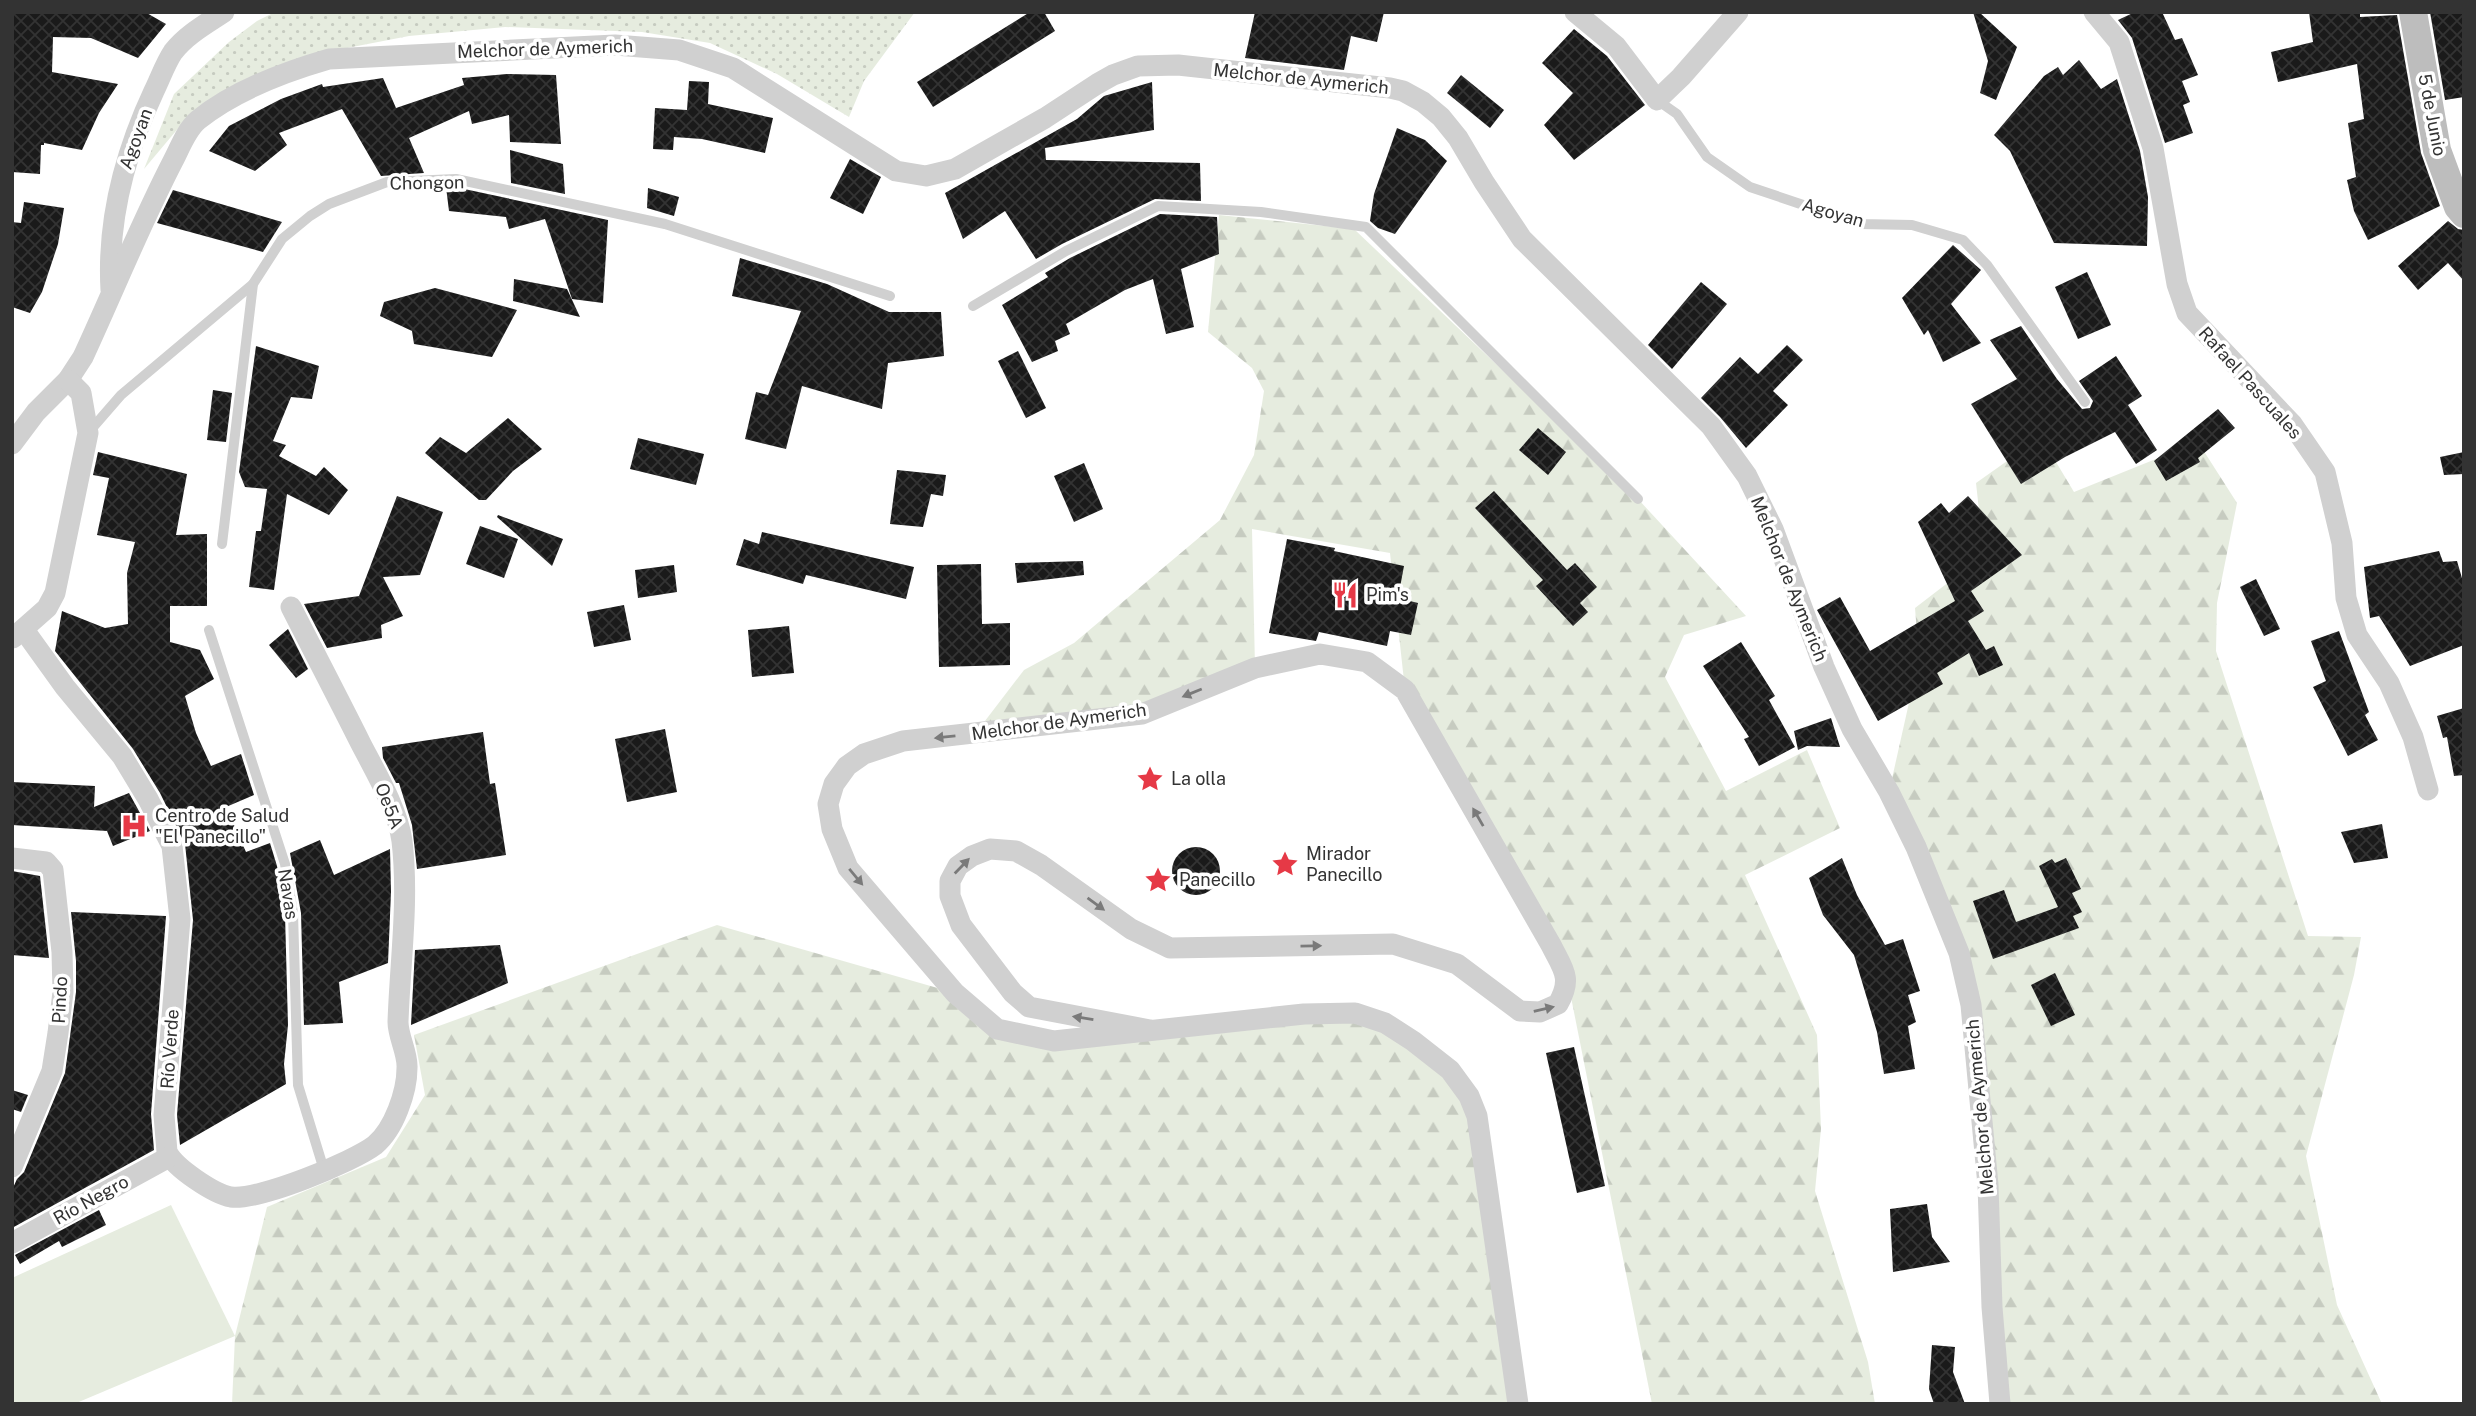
<svg xmlns="http://www.w3.org/2000/svg" width="2476" height="1416" viewBox="0 0 2476 1416" font-family="'Public Sans',sans-serif">
<defs>
<pattern id="grass-dots" width="8" height="8" patternUnits="userSpaceOnUse" patternTransform="scale(1.75)"><rect width="8" height="8" fill="#e6ecdf"/><path d="M2 2h.1M6 6h.1" fill="none" stroke="#c6cbc0" stroke-width="1.8" stroke-linecap="round"/></pattern>
<pattern id="forest-firs" width="22" height="20" patternUnits="userSpaceOnUse" patternTransform="scale(1.75)"><rect width="22" height="20" fill="#e6ecdf"/><path d="M5 1l3.5 6h-7zM16 11l3.5 6h-7z" fill="#c6cbc0"/></pattern>
<pattern id="building-cross-hatch" width="8" height="8" patternUnits="userSpaceOnUse" patternTransform="scale(1.75)"><rect width="8" height="8" fill="#1a1a1a"/><path d="M0 0l8 8M0 8l8-8" fill="none" stroke="#333"/></pattern>
</defs>
<rect width="100%" height="100%" fill="#fff"/>
<!-- grass -->
<path fill="url(#grass-dots)" d="M275 12H915L864 81 849 117 777 74 710 43 642 32 505 27 409 36 316 54 186 119 144 169 174 94 229 42 257 21Z"/>
<!-- forest -->
<g fill="url(#forest-firs)">
<path d="M1219 215 1354 229 1638 499 1746 616 1684 635 1665 677 1726 791 1807 750 1840 828 1745 875 1817 1035 1821 1129 1815 1191 1868 1362 1875 1404H1652L1567 977 1405 690 1390 553 1252 529 1255 668 1142 714 975 734 1024 670 1074 643 1220 520 1254 455 1264 391 1252 368 1208 332Z"/>
<path d="M2041 437 2074 492 2198 442 2237 503 2217 603 2216 651 2308 936 2361 937 2354 975 2306 1156 2337 1305 2382 1404H2001L1971 1005 1889 792 1919 658 1915 608 1984 555 1976 483Z"/>
<path d="M717 925 955 993 997 1029 1054 1041 1355 1013 1413 1041 1469 1096 1518 1404H232L235 1336 267 1207 386 1157 425 1095 414 1035Z"/>
</g>
<!-- garden -->
<path fill="#e6ecdf" d="M171 1205 235 1336 74 1404H12V1278Z"/>
<!-- building -->
<g fill="url(#building-cross-hatch)">
<path d="M12 12H145L166 24 138 58 91 38 53 37 52 72 118 84 99 113 82 150 44 143V145H41L40 174 12 172Z"/>
<path d="M1030 12H1044L1055 31 933 107 917 82Z"/>
<path d="M1255 12H1384L1377 42 1351 36 1344 70 1245 58Z"/>
<path d="M1973 12H1979L2017 47 1996 100 1980 93 1988 61Z"/>
<path d="M2135 12H2162L2175 40 2182 38 2198 75 2182 81 2190 102 2183 105 2193 133 2165 143 2132 38 2118 20Z"/>
<path d="M2309 12H2360V17L2397 15 2421 153 2440 206 2368 240 2354 211 2347 180 2356 177 2348 123 2364 119 2357 64 2278 82 2271 52 2313 42Z"/>
<path d="M2430 12H2464V97L2445 100Z"/>
<path d="M1574 29 1607 56 1645 105 1574 160 1544 125 1573 93 1542 63Z"/>
<path d="M2079 60 2101 89 2117 79 2140 151 2148 197 2147 246 2054 243 2010 151 1994 135 2044 76 2058 67 2063 75Z"/>
<path d="M507 74 556 75 561 144 510 142 509 115 472 124 469 111 409 138 424 173 381 176 342 109 279 133 287 145 255 171 209 151 229 126 281 99 322 84 323 87 383 78 396 108 464 85 462 78Z"/>
<path d="M1461 75 1504 110 1490 128 1447 93Z"/>
<path d="M689 81 709 82 708 104 773 118 765 153 702 139 674 137 673 150 653 149 655 108 687 110Z"/>
<path d="M1152 82 1154 130 1045 148 1046 160 1200 163 1201 201 1155 199 1062 244 1036 259 1005 211 963 239 945 193 1077 119 1104 96Z"/>
<path d="M1397 128 1425 140 1447 161 1395 234 1378 228 1370 221 1374 194Z"/>
<path d="M510 150 563 164 565 194 511 183Z"/>
<path d="M850 159 881 177 863 214 830 198Z"/>
<path d="M446 187H455L608 220 603 303 572 299 545 219 509 229 506 217 449 211Z"/>
<path d="M648 188 679 197 674 216 647 208Z"/>
<path d="M173 190 282 222 263 252 157 223Z"/>
<path d="M24 202 64 208 58 244 42 292 30 313 12 307V222L21 223Z"/>
<path d="M1160 214 1217 217 1219 254 1181 269 1194 327 1166 334 1153 279 1125 290 1066 324 1070 334 1055 341 1058 351 1032 362 1002 305 1048 277 1045 273 1070 258Z"/>
<path d="M2448 221 2458 229 2464 230V281L2448 263 2418 290 2398 266Z"/>
<path d="M1953 245 1981 270 1951 304 1981 343 1943 362 1928 330 1924 335 1902 298Z"/>
<path d="M740 258 827 284 889 312H941L944 356 888 363 882 409 802 386 786 449 745 439 756 392 768 395 801 311 732 296Z"/>
<path d="M2087 272 2111 325 2078 339 2055 287Z"/>
<path d="M514 279 567 289 580 317 513 301Z"/>
<path d="M1701 282 1727 304 1672 369 1648 345Z"/>
<path d="M435 288 517 310 492 357 414 344 412 331 380 316 384 302Z"/>
<path d="M2021 326 2057 379 2082 409 2090 408 2093 401 2079 381 2116 356 2142 396 2128 405 2157 450 2136 464 2115 432 2065 457 2021 484 1971 404 2017 379 1990 340Z"/>
<path d="M1787 345 1803 360 1773 391 1788 405 1746 448 1720 417 1701 398 1740 357 1758 374Z"/>
<path d="M256 346 319 366 312 399 291 397 273 441 286 445 279 456 316 476 324 467 348 490 329 515 287 494 274 590 249 587 256 531H261L267 489 245 487 239 472Z"/>
<path d="M1018 351 1046 408 1026 418 998 361Z"/>
<path d="M213 390 232 393 226 442 207 440Z"/>
<path d="M2218 409 2235 428 2198 458 2200 462 2166 481 2154 461Z"/>
<path d="M508 418 542 449 513 471 486 500H479L425 453 440 437 466 453Z"/>
<path d="M1538 428 1566 452 1548 475 1519 450Z"/>
<path d="M638 438 704 454 696 485 630 469Z"/>
<path d="M98 452 187 474 176 535 207 534V606H170V642L200 650 214 679 185 696 196 733 211 766 241 754 254 795 226 807 246 852 270 843 277 866 285 914 288 1025 284 1064 286 1084 180 1145 177 1115 193 920 185 844 160 793 133 749 55 651 62 611 105 628 128 624 127 573 135 542 97 535 109 478 93 475Z"/>
<path d="M2464 452V474L2444 475 2440 457Z"/>
<path d="M1084 463 1103 509 1074 522 1054 476Z"/>
<path d="M897 470 946 475 943 496 931 494 923 527 890 524Z"/>
<path d="M1494 491 1567 570 1575 563 1597 587 1580 603 1588 612 1573 626 1536 586 1543 580 1475 508Z"/>
<path d="M397 496 443 512 420 575 383 577 403 616 381 625 382 638 327 648 304 604 359 596Z"/>
<path d="M1968 496 2022 555 1971 591 1984 611 1968 621 1986 650 1994 646 2003 665 1979 676 1969 653 1937 673 1943 684 1878 721 1817 610 1840 597 1870 651 1955 601 1918 522 1941 503 1949 513Z"/>
<path d="M498 515 563 539 552 566 497 517Z"/>
<path d="M480 526 518 539 504 578 466 564Z"/>
<path d="M762 532 914 567 906 599 806 575 803 584 736 565 744 539 759 544Z"/>
<path d="M1287 539 1335 548 1334 551 1404 566 1398 598 1418 603 1411 635 1390 631 1387 646 1319 632 1316 641 1269 633Z"/>
<path d="M2439 551 2443 562 2457 561 2464 585V645L2410 666 2379 616 2370 618 2364 567Z"/>
<path d="M1083 561 1084 575 1017 583 1015 563Z"/>
<path d="M981 564 982 624 1010 623V665L939 667 937 565Z"/>
<path d="M674 565 677 592 638 598 635 570Z"/>
<path d="M2256 579 2280 629 2264 636 2240 587Z"/>
<path d="M624 605 631 640 594 647 587 612Z"/>
<path d="M789 626 794 673 752 677 748 630Z"/>
<path d="M288 629 308 669 296 678 269 645Z"/>
<path d="M2339 631 2369 712 2365 715 2378 740 2348 756 2313 687 2326 681 2311 641Z"/>
<path d="M1741 642 1775 696 1769 700 1795 747 1759 766 1744 739 1749 737 1703 666Z"/>
<path d="M2464 708V775L2454 776 2447 737 2443 738 2437 716Z"/>
<path d="M1831 718 1840 747 1807 746 1798 750 1794 731Z"/>
<path d="M665 729 677 792 627 802 615 739Z"/>
<path d="M483 732 490 784 495 783 506 855 417 869 412 825 399 783H396L383 758 382 747Z"/>
<path d="M12 782 95 786 94 807 129 793 150 831 113 846 107 831 12 825Z"/>
<path d="M2382 824 2388 858 2354 863 2341 832Z"/>
<path d="M320 840 334 875 390 849 391 892 388 963 339 982 343 1023 304 1025 301 913 290 853Z"/>
<circle cx="1196" cy="871" r="24"/>
<path d="M1842 858 1857 895 1885 945 1903 939 1920 991 1908 995 1916 1022 1908 1026 1915 1069 1884 1074 1877 1032 1854 955 1823 915 1809 878Z"/>
<path d="M2066 858 2081 889 2072 893 2082 912 2073 916 2079 928 1993 959 1973 901 2004 890 2016 922 2058 907 2039 866 2052 859 2055 863Z"/>
<path d="M12 871 40 876 49 958 12 955Z"/>
<path d="M71 912 166 916 151 1114 154 1150 12 1228V1190L17 1179 24 1172 65 1073 76 992V961Z"/>
<path d="M500 945 508 983 411 1025 415 950Z"/>
<path d="M2055 973 2075 1015 2051 1026 2031 985Z"/>
<path d="M1574 1047 1605 1186 1577 1193 1546 1053Z"/>
<path d="M12 1090 28 1095 21 1112 12 1109Z"/>
<path d="M1927 1204 1932 1237 1950 1262 1893 1272 1890 1209Z"/>
<path d="M99 1210 106 1225 62 1247 59 1241 20 1264 15 1255Z"/>
<path d="M1932 1345 1955 1347 1953 1372 1965 1404H1934L1929 1389Z"/>
</g>
<g fill="none" stroke-linecap="round" stroke-linejoin="round">
<!-- lane -->
<g stroke="#d0d0d0" stroke-width="10">
<path d="M1657 100 1677 114 1707 157 1750 187 1860 224 1912 225 1963 240 1987 265 2085 402"/>
<path d="M973 306 1066 251 1158 206 1261 212 1366 227 1638 499"/>
<path d="M88 433 121 395 253 284 282 239 310 216 329 204 387 182 456 179 665 224 890 296"/>
<path d="M222 544 253 284"/>
<path d="M209 630 285 864 293 913 298 1085 324 1170"/>
</g>
<!-- street -->
<g stroke="#d0d0d0" stroke-width="21">
<path d="M1575 12 1616 46 1657 100 1681 77 1738 12"/>
<path d="M2094 12 2119 42 2153 148 2177 284 2187 313 2292 424 2325 472 2342 543 2346 598 2357 635 2389 683 2413 737 2428 790"/>
<path d="M111 290C107 221 125 153 154 91 160 79 165 64 173 52 186 35 206 24 224 12"/>
<path d="M12 444 36 412 68 380 83 357C113 292 140 225 173 161 180 148 186 130 198 120 235 90 284 72 329 59L615 45 679 50 733 68 896 171 926 176 955 169 1045 118 1097 84 1113 75 1138 66 1178 65 1390 88 1403 91 1423 102 1441 117 1458 138 1484 182 1522 239 1711 426 1747 476 1773 529 1824 667 1852 729 1889 792 1916 847 1959 953 1971 1005 1988 1185 1992 1307 2000 1404"/>
<path d="M24 630 65 687 122 756 148 799 172 846 180 919 164 1115 167 1152C175 1168 214 1194 231 1197 258 1201 353 1162 375 1145 394 1129 407 1092 407 1068 408 1053 398 1037 398 1022 400 962 409 901 402 841 398 810 375 771 361 744 338 698 314 652 291 607"/>
<path d="M13 638 47 608 55 593 88 433 81 393 68 380"/>
<path d="M12 858 46 862 53 870 62 952 63 992 58 1033 52 1071 12 1167"/>
<path d="M1150 1030 1029 1007 1013 993 961 925 950 896V881L958 866 972 856 990 849 1016 851 1041 865 1131 929 1170 948 1393 944 1457 964 1520 1011 1540 1012 1558 1004C1573 978 1563 969 1551 945L1405 690 1367 662 1320 654 1255 668 1142 714 903 741 864 754 847 766 834 784 828 804 832 829 848 868 955 993 997 1029 1054 1041 1304 1014 1355 1013 1385 1023 1413 1041 1450 1070 1469 1096 1477 1116 1518 1404"/>
<path d="M12 1243 169 1157"/>
</g>
<!-- secondary -->
<path stroke="#bdbdbd" stroke-width="28" d="M2413 12 2437 150 2458 207 2464 214"/>
</g>
<!-- one-way arrows -->
<defs><path id="oneway-solid" d="M-6-.8H1V-3.2L6.5 0L1 3.2V.8H-6Z" transform="scale(1.75)"/></defs>
<g fill="#7a7a7a">
<use href="#oneway-solid" transform="translate(1192 693) rotate(158)"/>
<use href="#oneway-solid" transform="translate(945 737) rotate(174)"/>
<use href="#oneway-solid" transform="translate(1478 817) rotate(-120)"/>
<use href="#oneway-solid" transform="translate(962 866) rotate(-46)"/>
<use href="#oneway-solid" transform="translate(856 877) rotate(50)"/>
<use href="#oneway-solid" transform="translate(1096 904) rotate(36)"/>
<use href="#oneway-solid" transform="translate(1311 946) rotate(-1)"/>
<use href="#oneway-solid" transform="translate(1544 1009) rotate(-13)"/>
<use href="#oneway-solid" transform="translate(1083 1018) rotate(-171)"/>
</g>
<!-- icons -->
<defs>
<g id="restaurant-bare" transform="scale(2.1)"><path d="M-5-6h1v4h1v-4h1v4h1v-4h1v5L-1.5 .5V6h-2V.5L-5-1ZM5-6V6H3V1.5H1.5Q1.5-4 5-6Z" fill="#e63946" stroke="#fff" stroke-width="2.5" paint-order="stroke"/></g>
<g id="sight-bare" transform="scale(2.1)"><path d="M0-6L1.8-2.2L6-1.7L2.9 1.2L3.7 5.4L0 3.3L-3.7 5.4L-2.9 1.2L-6-1.7L-1.8-2.2Z" fill="#e63946" stroke="#fff" stroke-width="2.5" paint-order="stroke"/></g>
<g id="hospital-bare" transform="scale(2.1)"><path d="M-5-5h3v3.5h4V-5h3V5h-3V1.5h-4V5h-3Z" fill="#e63946" stroke="#fff" stroke-width="2.5" paint-order="stroke"/></g>
</defs>
<g fill-rule="evenodd">
<use href="#restaurant-bare" x="1345" y="595"/>
<use href="#sight-bare" x="1150" y="779"/>
<use href="#hospital-bare" x="134" y="826"/>
<use href="#sight-bare" x="1285" y="864"/>
<use href="#sight-bare" x="1158" y="880"/>
</g>
<g text-anchor="middle" stroke-width="7" stroke-linejoin="round" paint-order="stroke">
<!-- street labels -->
<g font-size="18" fill="#333" stroke="#fff">
<text transform="translate(545 49) rotate(-2)" y="6">Melchor de Aymerich</text>
<text transform="translate(1301 79) rotate(6)" y="6">Melchor de Aymerich</text>
<text transform="translate(2432 115) rotate(79)" y="6">5 de Junio</text>
<text transform="translate(136 139) rotate(-70)" y="6">Agoyan</text>
<text transform="translate(427 183) rotate(-1)" y="6">Chongon</text>
<text transform="translate(1833 213) rotate(16)" y="6">Agoyan</text>
<text transform="translate(2250 383) rotate(48)" y="6">Rafael Pascuales</text>
<text transform="translate(1789 579) rotate(68)" y="6">Melchor de Aymerich</text>
<text transform="translate(1059 722) rotate(-8)" y="6">Melchor de Aymerich</text>
<text transform="translate(389 806) rotate(69)" y="6">Oe5A</text>
<text transform="translate(288 894) rotate(81)" y="6">Navas</text>
<text transform="translate(60 1000) rotate(-87)" y="6">Pindo</text>
<text transform="translate(170 1049) rotate(-86)" y="6">Río Verde</text>
<text transform="translate(1980 1107) rotate(-95)" y="6">Melchor de Aymerich</text>
<text transform="translate(91 1200) rotate(-29)" y="6">Río Negro</text>
</g>
<!-- poi labels -->
<g font-size="18" fill="#333" stroke="#fff" text-anchor="start">
<text x="1366" y="601">Pim's</text>
<text x="1171" y="785">La olla</text>
<text x="155" y="822">Centro de Salud<tspan x="155" dy="21">"El Panecillo"</tspan></text>
<text x="1306" y="860">Mirador<tspan x="1306" dy="21">Panecillo</tspan></text>
<text x="1179" y="886">Panecillo</text>
</g>
</g>
<!-- border -->
<rect width="2476" height="1416" fill="none" stroke="#333333" stroke-width="28"/>
</svg>
